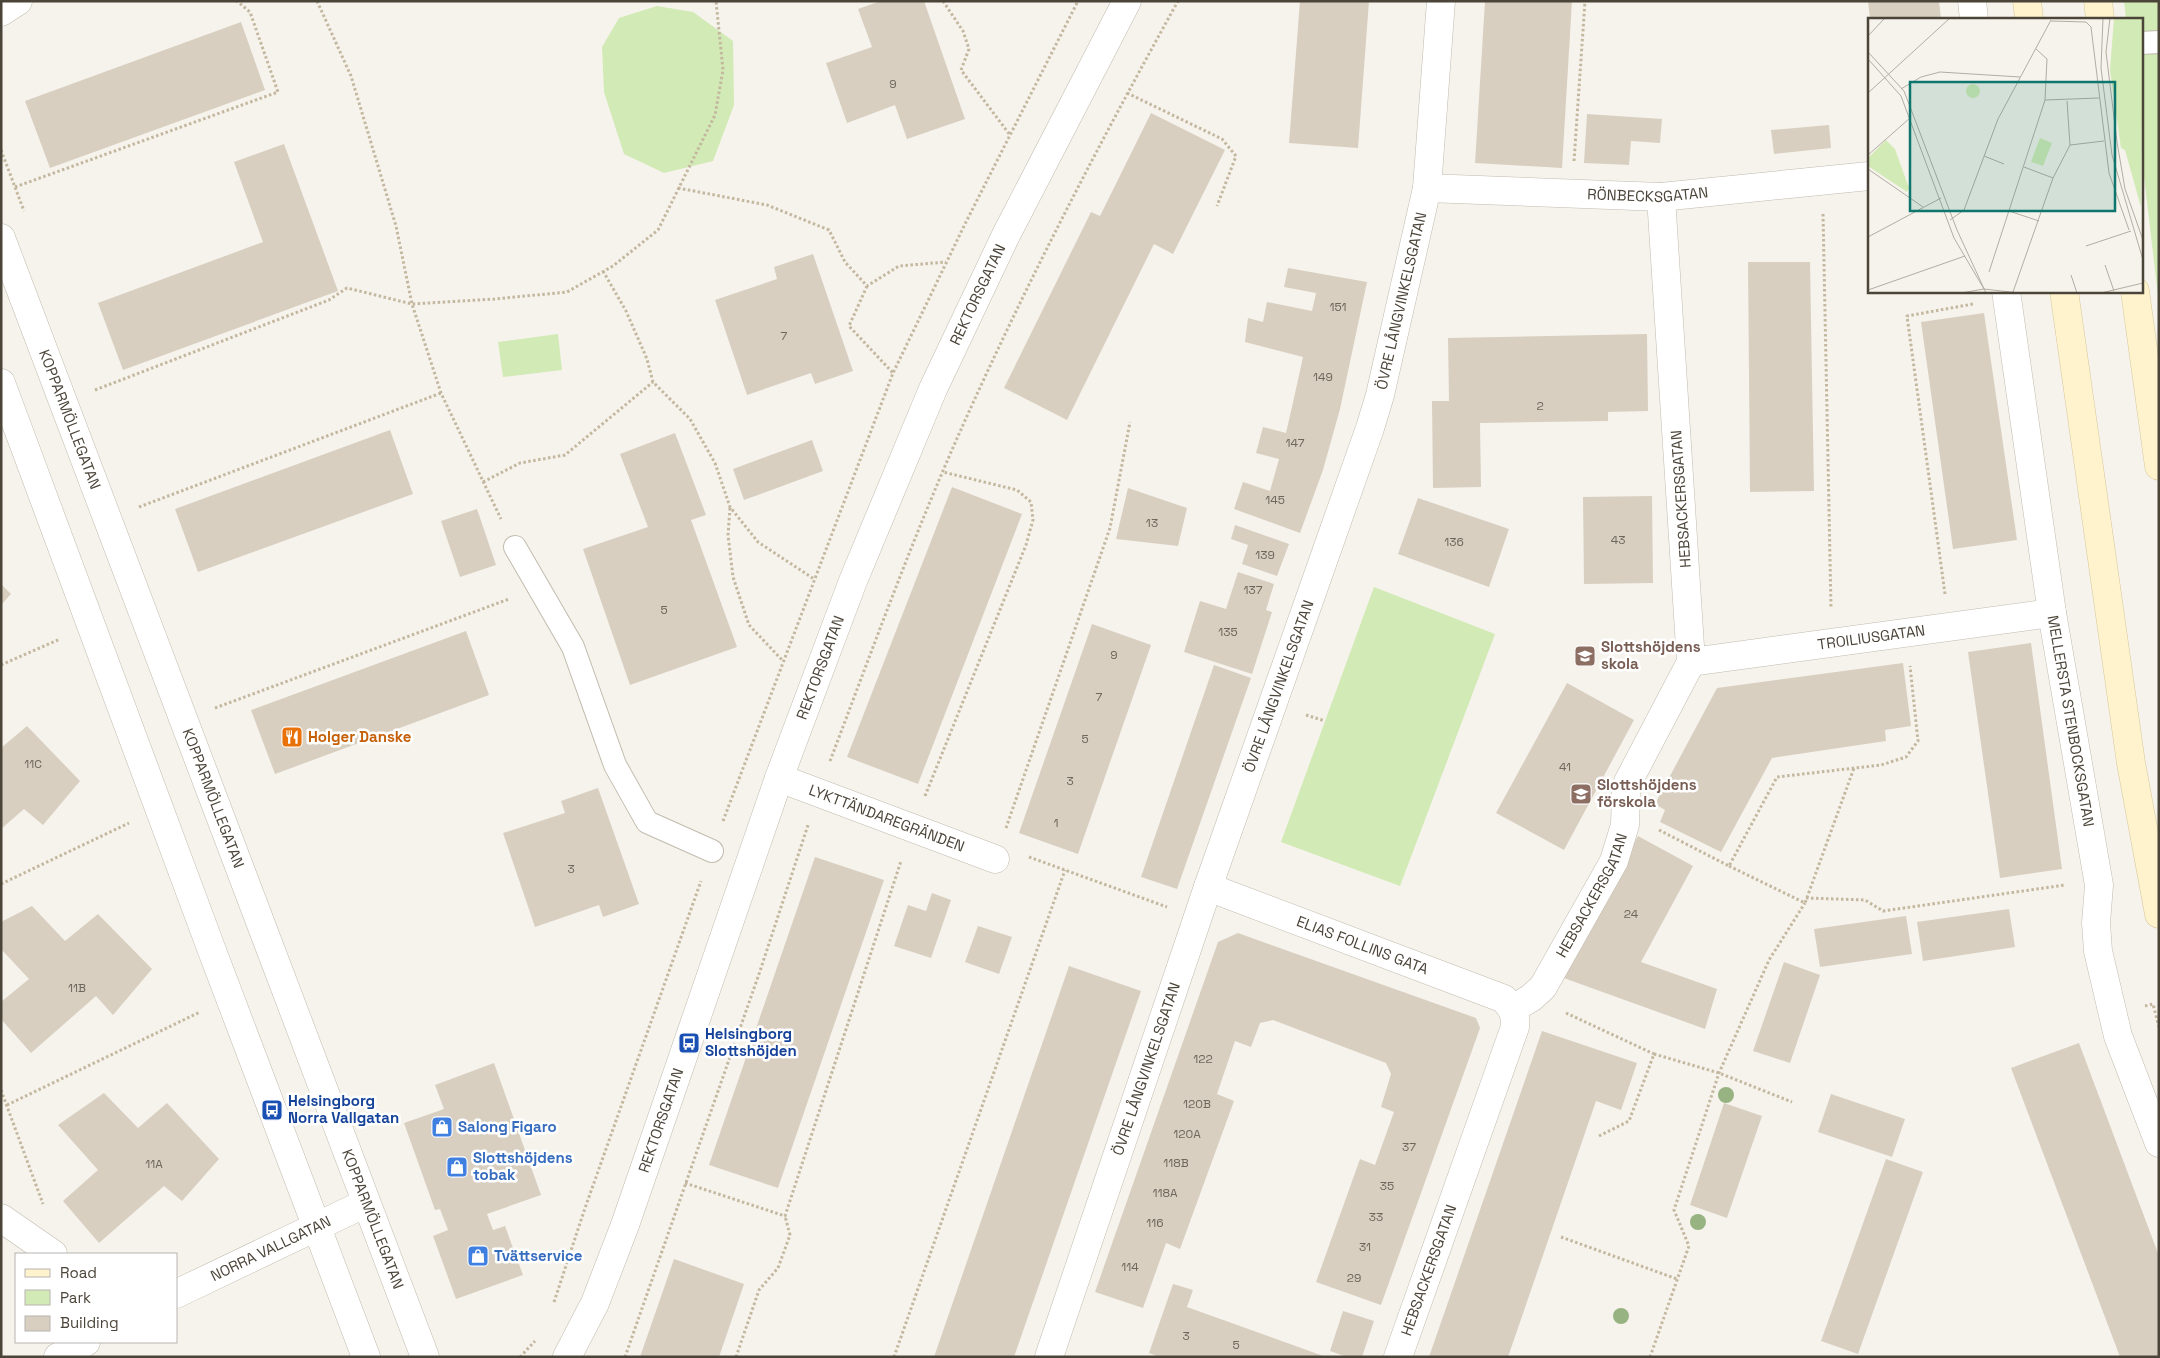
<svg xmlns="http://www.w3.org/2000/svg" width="2160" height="1358" viewBox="0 0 2160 1358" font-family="'Space Grotesk',sans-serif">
<rect width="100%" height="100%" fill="#f6f3ec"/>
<!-- green -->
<g fill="#d2eab5">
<path d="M2124 1H2159V305L2141 150V19H2126Z"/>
<path d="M657 6 693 12 733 41 734 105 713 161 664 173 624 154 604 92 602 47 619 18Z"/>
<path d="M558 334 562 370 503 377 498 342Z"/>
<path d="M1374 587 1495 634 1400 886 1281 842Z"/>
</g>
<!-- building -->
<g fill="#d8cfc1">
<path d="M881 1H924L965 119 907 139 895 105 847 123 826 63 872 47 858 9Z"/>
<path d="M1300 1H1369L1358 148 1289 143Z"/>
<path d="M1485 1H1572L1562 168 1475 163Z"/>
<path d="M1868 1H1939L1941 19H1870Z"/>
<path d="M241 22 265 90 50 168 25 101Z"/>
<path d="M1151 113 1225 150 1173 254 1154 244 1067 420 1004 388 1091 212 1100 216Z"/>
<path d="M1587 114 1662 119 1660 143 1631 141 1629 165 1584 163Z"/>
<path d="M1829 125 1831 148 1774 154 1771 130Z"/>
<path d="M284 144 338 291 123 370 98 303 263 242 234 162Z"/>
<path d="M813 254 853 371 815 384 811 373 747 395 715 300 777 279 774 267Z"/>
<path d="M1748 262H1810L1814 491 1750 492Z"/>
<path d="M1288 268 1367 282 1340 409 1323 470 1300 533 1234 509 1243 482 1270 491 1279 459 1256 453 1263 427 1286 433 1294 398 1303 357 1245 342 1248 318 1263 322 1267 302 1312 311 1316 293 1284 287Z"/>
<path d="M1984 313 2017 540 1953 549 1921 322Z"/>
<path d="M1647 334 1648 411 1608 412V421L1480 423 1481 487 1433 488 1432 401H1449L1448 338Z"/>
<path d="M390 430 413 494 198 572 175 509Z"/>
<path d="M675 433 706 515 691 520 737 647 630 685 583 549 648 527 620 454Z"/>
<path d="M812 440 823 471 744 500 733 469Z"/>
<path d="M952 487 1022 514 918 784 847 757Z"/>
<path d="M1128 488 1187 508 1178 546 1116 539Z"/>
<path d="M1652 496 1653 583 1584 584 1583 497Z"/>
<path d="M1418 498 1509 529 1489 587 1398 554Z"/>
<path d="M477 509 496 565 460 577 441 521Z"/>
<path d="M1235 525 1289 544 1277 576 1242 564 1248 545 1231 539Z"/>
<path d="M1238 572 1274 584 1266 610 1272 612 1252 674 1184 652 1200 601 1226 609Z"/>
<path d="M1 584 11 594 1 605Z"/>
<path d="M1092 624 1151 645 1078 854 1019 833Z"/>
<path d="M466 631 489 695 275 774 251 710Z"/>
<path d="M2031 643 2062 869 2000 878 1968 652Z"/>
<path d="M1903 663 1911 726 1885 730 1886 741 1772 758 1721 852 1660 822 1665 810 1655 804 1717 688Z"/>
<path d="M1214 665 1251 678 1177 889 1141 877Z"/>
<path d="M1567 683 1634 720 1564 850 1496 813Z"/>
<path d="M27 726 80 781 43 825 24 809 1 829V748Z"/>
<path d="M598 788 639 904 603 917 599 905 535 927 503 833 565 813 561 801Z"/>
<path d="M1638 836 1693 866 1641 962 1717 989 1705 1029 1561 977Z"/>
<path d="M815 857 884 880 778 1188 709 1165Z"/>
<path d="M932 893 951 900 931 958 894 946 908 905 926 911Z"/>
<path d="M32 906 65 941 98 914 152 969 113 1015 96 996 31 1053 1 1019V1002L29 979 1 949V922Z"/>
<path d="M2009 909 2015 947 1923 961 1917 922Z"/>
<path d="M1906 916 1912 954 1820 967 1814 929Z"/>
<path d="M978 926 1012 937 999 974 965 962Z"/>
<path d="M1238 933 1476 1018 1480 1028 1381 1305 1316 1282 1360 1159 1375 1165 1394 1112 1381 1107 1391 1074 1386 1063 1273 1020 1260 1023 1251 1047 1235 1041 1217 1094 1234 1101 1180 1249 1166 1243 1143 1308 1095 1292 1218 942Z"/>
<path d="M1784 962 1820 975 1790 1063 1753 1051Z"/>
<path d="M1069 966 1141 991 1014 1357H934Z"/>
<path d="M1542 1031 1637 1063 1621 1110 1596 1101 1508 1357H1429Z"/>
<path d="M2079 1043 2159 1256V1357H2120L2011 1068Z"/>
<path d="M494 1063 541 1195 487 1214 493 1230 505 1226 523 1275 456 1299 433 1236 448 1230 440 1209 435 1210 404 1123 444 1109 435 1085Z"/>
<path d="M104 1093 138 1128 167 1103 219 1159 182 1201 164 1186 99 1243 63 1201 98 1170 58 1125Z"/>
<path d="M1831 1094 1905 1119 1892 1157 1818 1132Z"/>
<path d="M1724 1103 1762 1116 1727 1218 1690 1205Z"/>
<path d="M1886 1159 1923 1172 1858 1354 1821 1341Z"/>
<path d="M674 1259 744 1284 719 1357H640Z"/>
<path d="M1173 1284 1193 1290 1187 1307 1326 1357H1160L1149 1353Z"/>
<path d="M1343 1311 1374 1321 1362 1357H1347L1330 1351Z"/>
</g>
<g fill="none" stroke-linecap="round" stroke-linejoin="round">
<!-- service casing -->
<g stroke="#c2bbae" stroke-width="24">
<g id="service">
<path d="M2141 43 2159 42"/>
<path d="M515 547 573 647 615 765 647 822 712 851"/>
</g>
</g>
<!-- minor casing -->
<g stroke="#c2bbae" stroke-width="29">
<g id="minor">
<path d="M1972 1 1974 19"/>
<path d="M1 12 18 1"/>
<path id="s1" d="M1427 188 1661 197 1869 176"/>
<path id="s2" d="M2006 291 2052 613 2099 885 2096 923 2098 951 2118 1036 2159 1143"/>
<path id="s3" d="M1691 662 2052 613"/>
<path id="s4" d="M779 778 995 859"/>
<path id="s5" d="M1208 887 1499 997 1504 999 1512 1009"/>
<path d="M1 1218 53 1254"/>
<path id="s6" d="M176 1294 366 1203"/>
<path d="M58 1357 86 1342"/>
<path id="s7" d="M567 1357 595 1303 625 1225 779 778 853 581 933 389 1006 235 1127 1"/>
<path id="s8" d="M1049 1357 1208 887 1370 428 1380 395 1427 188 1441 1"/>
<path id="s9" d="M1398 1357 1515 1027V1018L1512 1009 1531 998 1543 987 1614 861 1625 825 1626 793 1628 782 1691 662 1661 197"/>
</g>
</g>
<!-- tertiary casing -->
<g stroke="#c2bbae" stroke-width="29">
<g id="tertiary">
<path id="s10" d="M1 238 425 1357"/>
<path d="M1 383 211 948 366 1357"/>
</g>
</g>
<!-- secondary casing -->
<g stroke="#d6c79b" stroke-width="29">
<g id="secondary">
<path d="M2027 1 2029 19"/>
<path d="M2098 1 2100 19"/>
<path d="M2064 291 2131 763 2159 914"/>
<path d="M2135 291 2159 466"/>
</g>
</g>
<!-- path -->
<g stroke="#c4b79f" stroke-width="3" stroke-dasharray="2.5 2.5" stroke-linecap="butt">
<path d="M317 1 351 76 396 226 412 304 441 393 501 519"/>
<path d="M943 1 963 31 969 49 961 70 1010 135"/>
<path d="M1127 93 1222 139 1236 156 1217 206"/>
<path d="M1 150 24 211"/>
<path d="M1574 161 1585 1"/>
<path d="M15 187 278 92 250 12 237 1"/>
<path d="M678 188 767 205 829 230 845 262 867 286 899 266 946 262"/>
<path d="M1823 214 1831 608"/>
<path d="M603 271 626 311 647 359 653 382 690 419 715 463 730 507 758 542 814 579"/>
<path d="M867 286 849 326 893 373"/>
<path d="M95 390 329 300 347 288 412 304 495 299 567 292 613 266 658 230 715 115 723 70 716 1"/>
<path d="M483 482 520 463 565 455 653 382"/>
<path d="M139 507 441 393"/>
<path d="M730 508 728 535 733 577 749 625 783 661"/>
<path d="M1945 594 1907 316 1973 304"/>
<path d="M1 665 60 639"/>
<path d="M215 708 509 599"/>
<path d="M1306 715 1325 721"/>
<path d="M830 761C873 648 914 534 963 425 1028 280 1101 140 1178 1"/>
<path d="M925 796 1026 545 1033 520 1031 502 1017 490 943 472"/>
<path d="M723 821 893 373 966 222 1078 1"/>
<path d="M1006 828 1110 528 1130 422"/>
<path d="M1659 830 1729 866 1777 777 1881 765 1906 757 1918 741 1910 666"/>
<path d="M1029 857 1167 907"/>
<path d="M1729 866 1805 903 1854 768"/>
<path d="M1 884 129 823"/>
<path d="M1806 898 1865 900 1883 911 2065 885"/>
<path d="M2145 1006 2153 1004 2159 1027"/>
<path d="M1566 1013 1654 1054"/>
<path d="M1 1090 43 1204"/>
<path d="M7 1105 200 1012"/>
<path d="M1599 1136 1629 1121 1654 1054 1719 1073 1792 1102"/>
<path d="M685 1183 785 1216 901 861"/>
<path d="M1561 1237 1677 1279"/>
<path d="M554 1302 584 1211 701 881"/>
<path d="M520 1357 535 1341"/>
<path d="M625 1357 759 974 808 825"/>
<path d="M736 1357 759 1290 778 1268 790 1235 785 1216"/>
<path d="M894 1357 1065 870"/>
<path d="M1650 1357 1689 1246 1674 1210 1719 1073 1769 960 1805 903"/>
</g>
<!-- service -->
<use href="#service" stroke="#fff" stroke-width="22"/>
<!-- minor -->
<use href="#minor" stroke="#fff" stroke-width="28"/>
<!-- tertiary -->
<use href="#tertiary" stroke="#fff" stroke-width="28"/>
<!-- secondary -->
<use href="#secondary" stroke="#fff3cd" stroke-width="28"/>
</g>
<!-- trees -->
<g fill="#97b381">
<circle cx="1726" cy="1095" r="8"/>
<circle cx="1698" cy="1222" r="8"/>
<circle cx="1621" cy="1316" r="8"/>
</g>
<!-- icons -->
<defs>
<g id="school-square" transform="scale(1.125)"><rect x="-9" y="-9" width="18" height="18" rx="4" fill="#8d6e63" stroke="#fff"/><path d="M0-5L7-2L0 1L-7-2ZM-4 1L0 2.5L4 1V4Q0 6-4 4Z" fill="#fff"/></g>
<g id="restaurant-square" transform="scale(1.125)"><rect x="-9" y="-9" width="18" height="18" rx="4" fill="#e8710a" stroke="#fff"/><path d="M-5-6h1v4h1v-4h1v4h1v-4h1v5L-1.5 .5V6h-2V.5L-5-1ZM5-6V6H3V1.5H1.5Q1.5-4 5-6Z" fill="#fff"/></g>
<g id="bus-square" transform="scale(1.125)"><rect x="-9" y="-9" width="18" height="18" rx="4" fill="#1a4fb4" stroke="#fff"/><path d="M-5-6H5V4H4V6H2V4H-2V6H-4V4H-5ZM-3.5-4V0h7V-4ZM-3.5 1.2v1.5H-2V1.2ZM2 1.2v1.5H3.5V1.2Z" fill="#fff"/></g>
<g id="shop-square" transform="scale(1.125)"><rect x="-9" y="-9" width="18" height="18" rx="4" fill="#3f7fe0" stroke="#fff"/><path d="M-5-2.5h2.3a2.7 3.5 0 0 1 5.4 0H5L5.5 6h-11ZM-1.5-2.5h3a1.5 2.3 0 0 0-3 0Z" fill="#fff"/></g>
</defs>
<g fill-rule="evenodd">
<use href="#school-square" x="1585" y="656"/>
<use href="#restaurant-square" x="292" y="737"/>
<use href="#school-square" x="1581" y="794"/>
<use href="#bus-square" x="689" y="1043"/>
<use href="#bus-square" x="272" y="1110"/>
<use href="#shop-square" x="442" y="1127"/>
<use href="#shop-square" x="457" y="1167"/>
<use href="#shop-square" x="478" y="1256"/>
</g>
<g text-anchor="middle" stroke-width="5" stroke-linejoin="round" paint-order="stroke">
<!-- number labels -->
<g font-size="12" fill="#6e675b">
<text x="893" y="88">9</text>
<text x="1338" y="311">151</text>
<text x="784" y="340">7</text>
<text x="1323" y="381">149</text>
<text x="1540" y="410">2</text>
<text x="1295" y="447">147</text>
<text x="1275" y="504">145</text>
<text x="1152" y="527">13</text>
<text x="1618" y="544">43</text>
<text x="1454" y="546">136</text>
<text x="1265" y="559">139</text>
<text x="1253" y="594">137</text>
<text x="664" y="614">5</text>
<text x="1228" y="636">135</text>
<text x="1114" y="659">9</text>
<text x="1099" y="701">7</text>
<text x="1085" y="743">5</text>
<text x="33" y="768">11C</text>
<text x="1565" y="771">41</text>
<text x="1070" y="785">3</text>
<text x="1056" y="827">1</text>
<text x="571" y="873">3</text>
<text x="1631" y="918">24</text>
<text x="77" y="992">11B</text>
<text x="1203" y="1063">122</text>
<text x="1197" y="1108">120B</text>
<text x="1187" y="1138">120A</text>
<text x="1409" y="1151">37</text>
<text x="1176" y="1167">118B</text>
<text x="154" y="1168">11A</text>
<text x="1387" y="1190">35</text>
<text x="1165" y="1197">118A</text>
<text x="1376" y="1221">33</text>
<text x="1155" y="1227">116</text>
<text x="1365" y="1251">31</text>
<text x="1130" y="1271">114</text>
<text x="1354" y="1282">29</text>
<text x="1186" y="1340">3</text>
<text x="1236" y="1349">5</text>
</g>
<!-- street labels -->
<g font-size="15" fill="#4b4439" stroke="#fff">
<text dy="5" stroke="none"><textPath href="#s1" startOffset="221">RÖNBECKSGATAN</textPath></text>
<text dy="5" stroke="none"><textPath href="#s7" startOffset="1140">REKTORSGATAN</textPath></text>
<text dy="5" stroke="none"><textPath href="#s8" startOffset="1114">ÖVRE LÅNGVINKELSGATAN</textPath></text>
<text dy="5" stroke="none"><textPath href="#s10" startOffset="194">KOPPARMÖLLEGATAN</textPath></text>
<text transform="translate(1681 499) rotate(-94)" y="5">HEBSACKERSGATAN</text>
<text dy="5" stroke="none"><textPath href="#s3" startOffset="182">TROILIUSGATAN</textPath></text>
<text dy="5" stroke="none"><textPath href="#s7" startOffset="735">REKTORSGATAN</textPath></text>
<text dy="5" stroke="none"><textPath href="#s8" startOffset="709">ÖVRE LÅNGVINKELSGATAN</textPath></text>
<text dy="5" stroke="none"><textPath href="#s2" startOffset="435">MELLERSTA STENBOCKSGATAN</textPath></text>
<text dy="5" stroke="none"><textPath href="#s10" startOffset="599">KOPPARMÖLLEGATAN</textPath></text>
<text dy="5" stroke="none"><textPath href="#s4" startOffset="115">LYKTTÄNDAREGRÄNDEN</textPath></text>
<text dy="5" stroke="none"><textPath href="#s9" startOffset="511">HEBSACKERSGATAN</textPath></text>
<text dy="5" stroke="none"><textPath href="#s5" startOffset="165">ELIAS FOLLINS GATA</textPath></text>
<text dy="5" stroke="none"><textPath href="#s8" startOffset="304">ÖVRE LÅNGVINKELSGATAN</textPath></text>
<text dy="5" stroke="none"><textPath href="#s7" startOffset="255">REKTORSGATAN</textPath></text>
<text dy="5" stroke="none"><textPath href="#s10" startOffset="1049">KOPPARMÖLLEGATAN</textPath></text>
<text dy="5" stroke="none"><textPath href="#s6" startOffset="105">NORRA VALLGATAN</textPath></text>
<text dy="5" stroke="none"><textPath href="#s9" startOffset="92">HEBSACKERSGATAN</textPath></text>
</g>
<!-- education labels -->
<g font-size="15" font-weight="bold" fill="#785e54" stroke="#fff" text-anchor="start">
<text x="1601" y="652">Slottshöjdens<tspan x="1601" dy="17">skola</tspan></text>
<text x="1597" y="790">Slottshöjdens<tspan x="1597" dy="17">förskola</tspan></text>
</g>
<!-- food labels -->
<g font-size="15" font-weight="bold" fill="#c56008" stroke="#fff" text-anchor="start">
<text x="308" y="742">Holger Danske</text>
</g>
<!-- transit labels -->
<g font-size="15" font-weight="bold" fill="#164399" stroke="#fff" text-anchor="start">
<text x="705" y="1039">Helsingborg<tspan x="705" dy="17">Slottshöjden</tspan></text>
<text x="288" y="1106">Helsingborg<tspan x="288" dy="17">Norra Vallgatan</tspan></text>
</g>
<!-- shop labels -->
<g font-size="15" font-weight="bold" fill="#366cbe" stroke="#fff" text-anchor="start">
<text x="458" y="1132">Salong Figaro</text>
<text x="473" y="1163">Slottshöjdens<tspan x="473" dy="17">tobak</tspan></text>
<text x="494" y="1261">Tvättservice</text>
</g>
</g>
<!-- overview -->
<g transform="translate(1868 18)">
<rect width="275" height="275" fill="#f6f3ec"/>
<path d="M246 0H275L273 189 257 132 253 130 242 52ZM98 73a7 7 0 1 1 14 0a7 7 0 1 1-14 0ZM172 120 184 125 175 148 163 144ZM18 122 27 131 41 170 39 174 0 148V140Z" fill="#d2eab5"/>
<path fill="none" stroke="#b2ada4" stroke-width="1" d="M235 0 233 50 244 137 275 242M242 0 238 34 249 124 257 171 275 222M183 3 218 4 223 9 241 155 261 212M0 18 17 0M0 34 36 73 89 212 118 275M0 41 33 78 86 220 116 271M33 71 53 59 72 54 152 59M0 75 82 0M177 82 231 80M202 127 236 123M0 137 42 100M116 138 136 146M156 149 185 160M0 151 55 189M141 193 171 203M82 202 96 192 130 101 183 2M0 219 73 180M218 228 263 213M237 247 246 273M121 254 177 82 179 41 168 31M203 257 209 275M0 272 97 238M145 274 185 160 202 127 199 83M93 275 116 271 151 275M233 275 275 265"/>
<path fill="#0f766e" fill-opacity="0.15" stroke="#0f766e" stroke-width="2.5" d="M42 64H247V193H42Z"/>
<rect width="275" height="275" fill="none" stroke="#4b4439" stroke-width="2.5"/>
</g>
<!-- border -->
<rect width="2160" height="1358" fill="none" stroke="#4b4439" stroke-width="5"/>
<!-- legend -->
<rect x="15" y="1253" width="162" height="90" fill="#ffffff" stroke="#b7b4b0"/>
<rect x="25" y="1269" width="25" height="8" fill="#fff3cd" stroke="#b7b4b0"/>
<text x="60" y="1278" font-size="15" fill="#4b4439">Road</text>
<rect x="25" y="1290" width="25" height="15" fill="#d2eab5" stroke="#b7b4b0"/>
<text x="60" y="1303" font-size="15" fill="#4b4439">Park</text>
<rect x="25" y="1316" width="25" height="15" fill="#d8cfc1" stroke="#b7b4b0"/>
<text x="60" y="1328" font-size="15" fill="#4b4439">Building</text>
</svg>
